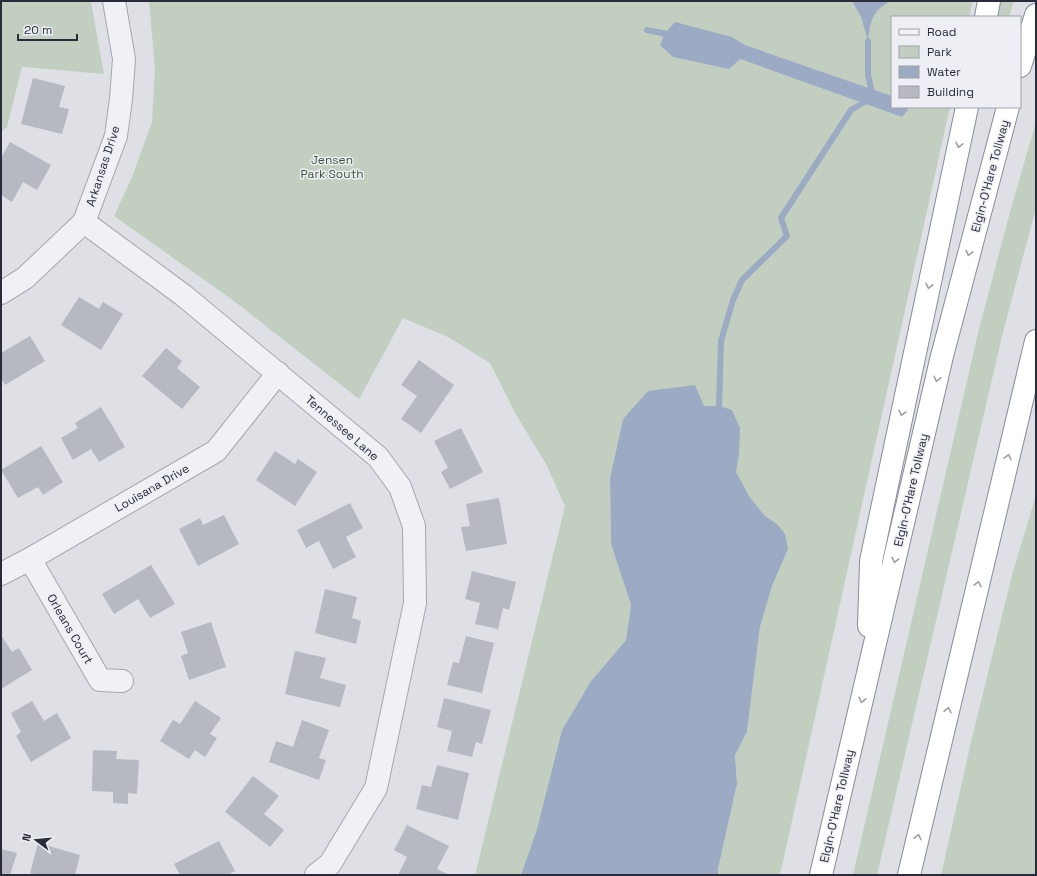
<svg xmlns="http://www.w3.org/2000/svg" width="1037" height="876" viewBox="0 0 1037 876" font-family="'Space Grotesk',sans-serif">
<rect width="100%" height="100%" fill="#dee0e6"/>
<!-- green -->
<g fill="#c2cfc0">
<path d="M1 1H91L104 74 22 67 7 127 1 132Z"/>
<path d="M149 1H852L861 17 868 39C872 18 870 13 890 1H973L969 17H892V96L745 45 732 37 740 59 902 117 908 110 907 107H950L780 875H718V869L737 784 735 755 747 732 760 627 772 586 788 549 778 525 764 515 749 496 735 472 739 455 719 406H704L623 419 610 478 611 544 631 605 626 640 591 681 562 730 537 829 521 875H475L565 506 546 464 515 413 490 363 448 337 403 318 359 399 234 301 114 216 132 177 152 122 155 68Z"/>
<path d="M1000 1H1014L1009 17H997Z"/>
<path d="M1036 122V208L1003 332 877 875H853L979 329 1010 212Z"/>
<path d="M1036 495V875H941L971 742 1012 575Z"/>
</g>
<!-- water -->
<g fill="#9caac3">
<path d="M852 1H890C871 13 871 20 868 41L861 17Z"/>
<path d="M675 22 732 37 745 45 892 96V107H907L908 110 902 117 740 59 729 69 673 57 660 45 665 33Z"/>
<path d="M695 385 704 406H719L732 410 740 428 739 455 736 472 749 496 764 515 778 525 785 534 788 549 772 586 760 627 747 732 735 755 737 784 718 869V875H521L537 829 562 730 591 681 626 640 631 605 611 544 610 478 623 419 648 391Z"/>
</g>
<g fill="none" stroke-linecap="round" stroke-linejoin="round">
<!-- stream -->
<g stroke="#9caac3" stroke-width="6">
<path d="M647 30 672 35"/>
<path d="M719 406 721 341 733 300 742 280 787 236 781 218 851 110 873 97 868 75V41"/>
</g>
</g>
<!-- building -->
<g fill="#b6b9c2">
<path d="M33 78 65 86 59 107 69 109 62 134 21 124Z"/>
<path d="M10 142 51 165 37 190 23 182 12 202 1 195V158Z"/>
<path d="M79 297 99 309 103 302 123 314 101 350 61 325Z"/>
<path d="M30 336 45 361 5 385 1 378V353Z"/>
<path d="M166 348 182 361 177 368 200 387 182 409 142 376Z"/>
<path d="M419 360 454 385 421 433 401 419 417 396 401 385Z"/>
<path d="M101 407 125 447 99 462 91 449 73 460 61 438 78 428 75 423Z"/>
<path d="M461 428 483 472 450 489 441 472 448 468 434 441Z"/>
<path d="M41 446 63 482 43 495 38 487 18 498 1 470Z"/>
<path d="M275 451 295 464 298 459 317 472 295 506 256 480Z"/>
<path d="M499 498 507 544 466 551 461 527 470 526 466 504Z"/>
<path d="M350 503 363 528 346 537 356 557 333 569 319 541 306 548 297 530Z"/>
<path d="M224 515 239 544 198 566 179 529 200 518 203 525Z"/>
<path d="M151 565 175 604 150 618 138 599 114 614 102 594Z"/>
<path d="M472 571 516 582 509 610 503 608 498 629 475 624 480 603 465 599Z"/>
<path d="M325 589 357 597 352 618 361 621 356 644 315 633Z"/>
<path d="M211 622 226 667 189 680 181 656 188 653 181 632Z"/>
<path d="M1 635 12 652 19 648 32 670 1 689Z"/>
<path d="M466 636 494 643 482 693 447 685 453 662 459 663Z"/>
<path d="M295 651 326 658 320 678 346 685 340 707 285 694Z"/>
<path d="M444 698 491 710 482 744 476 742 472 757 447 751 452 731 437 727Z"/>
<path d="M32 701 44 721 57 713 71 738 31 762 16 736 21 732 11 713Z"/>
<path d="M195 701 221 718 210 734 217 738 205 757 195 750 189 759 160 741 173 720 180 724Z"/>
<path d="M302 720 329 730 319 758 326 760 319 780 269 762 276 741 293 747Z"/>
<path d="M93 750 117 751 116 759 139 760 137 794 128 793V804L113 803V792L92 791Z"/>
<path d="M437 765 469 773 458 820 416 809 422 785 431 787Z"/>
<path d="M253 776 279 796 264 814 284 830 270 847 225 812Z"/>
<path d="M407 825 449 846 437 869 449 875H398L407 857 394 850Z"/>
<path d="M219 841 235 871 227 875H180L174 864Z"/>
<path d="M38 843 80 855 75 875H37L30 873Z"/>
<path d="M1 849 17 853 10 875H1Z"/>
</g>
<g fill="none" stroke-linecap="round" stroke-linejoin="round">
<!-- street casing -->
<g stroke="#a4a7af" stroke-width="24">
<g id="street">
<path d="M84 222 183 295 378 457 400 487 414 526 415 603 376 788 330 864 316 875"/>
<path d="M1 293 25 278 84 222 116 136 121 99 124 59 114 1"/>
<path d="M30 559 100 680 122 681"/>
<path d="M1 574 30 559 216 451 278 373"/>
</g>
</g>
<!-- highway casing -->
<g stroke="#878c9b" stroke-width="24">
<g id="highway">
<path d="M986 17 989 1"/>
<path d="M1020 66 1036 15"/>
<path d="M869 626 871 561 967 107"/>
<path d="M821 875 942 356 1008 107"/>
<path d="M909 875 1036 341"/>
</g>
</g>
<!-- street -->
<use href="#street" stroke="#f0f1f5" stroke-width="22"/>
<!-- highway -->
<use href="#highway" stroke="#fff" stroke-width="22"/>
</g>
<!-- one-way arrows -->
<defs><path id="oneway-chevron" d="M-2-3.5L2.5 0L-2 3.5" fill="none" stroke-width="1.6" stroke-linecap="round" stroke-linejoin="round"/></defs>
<g stroke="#9fa0a7">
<use href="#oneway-chevron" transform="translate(959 145) rotate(102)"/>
<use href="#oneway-chevron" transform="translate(969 253) rotate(104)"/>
<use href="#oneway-chevron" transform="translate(929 286) rotate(102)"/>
<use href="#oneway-chevron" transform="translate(937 379) rotate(103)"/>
<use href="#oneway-chevron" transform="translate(902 413) rotate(102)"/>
<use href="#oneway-chevron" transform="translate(1008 457) rotate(-77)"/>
<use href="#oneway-chevron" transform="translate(895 560) rotate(103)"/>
<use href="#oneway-chevron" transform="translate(978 584) rotate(-77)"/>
<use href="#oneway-chevron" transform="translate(862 700) rotate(103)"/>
<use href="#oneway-chevron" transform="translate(948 710) rotate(-77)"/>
<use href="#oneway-chevron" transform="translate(918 837) rotate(-77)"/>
</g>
<g text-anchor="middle" stroke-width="3" stroke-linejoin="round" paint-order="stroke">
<!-- park labels -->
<g font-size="12" fill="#395538" stroke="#edeff4">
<text x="332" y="164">Jensen<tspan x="332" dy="14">Park South</tspan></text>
</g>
<!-- street labels -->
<g font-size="12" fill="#292d3b" stroke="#edeff4">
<text transform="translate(103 166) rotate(-72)" y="4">Arkansas Drive</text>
<text transform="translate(990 176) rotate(-75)" y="4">Elgin-O'Hare Tollway</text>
<text transform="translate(342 428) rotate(41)" y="4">Tennessee Lane</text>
<text transform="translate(152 488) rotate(-30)" y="4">Louisana Drive</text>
<text transform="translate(911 490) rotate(-77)" y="4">Elgin-O'Hare Tollway</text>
<text transform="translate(70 629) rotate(60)" y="4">Orleans Court</text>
<text transform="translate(837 806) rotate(-77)" y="4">Elgin-O'Hare Tollway</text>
</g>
</g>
<!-- border -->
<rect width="1037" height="876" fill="none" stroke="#292d3b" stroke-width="4"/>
<!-- legend -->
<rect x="891" y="16" width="130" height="92" fill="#edeff4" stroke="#9fa1aa"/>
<rect x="899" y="29" width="20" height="6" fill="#f0f1f5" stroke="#9fa1aa"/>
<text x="927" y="36" font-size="12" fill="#292d3b">Road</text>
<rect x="899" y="46" width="20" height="12" fill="#c2cfc0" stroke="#9fa1aa"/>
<text x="927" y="56" font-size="12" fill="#292d3b">Park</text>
<rect x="899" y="66" width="20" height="12" fill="#9caac3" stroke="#9fa1aa"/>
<text x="927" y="76" font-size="12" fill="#292d3b">Water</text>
<rect x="899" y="86" width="20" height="12" fill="#b6b9c2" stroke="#9fa1aa"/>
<text x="927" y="96" font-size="12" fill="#292d3b">Building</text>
<!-- north arrow -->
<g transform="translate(36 840) rotate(286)" stroke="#edeff4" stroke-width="3" paint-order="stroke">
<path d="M0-3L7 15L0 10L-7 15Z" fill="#292d3b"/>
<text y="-6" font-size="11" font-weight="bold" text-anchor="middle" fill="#292d3b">N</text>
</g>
<!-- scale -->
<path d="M18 34v6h59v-6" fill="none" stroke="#292d3b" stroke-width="2"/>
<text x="24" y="34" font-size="12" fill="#292d3b" stroke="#edeff4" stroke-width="3" paint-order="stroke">20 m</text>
</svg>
